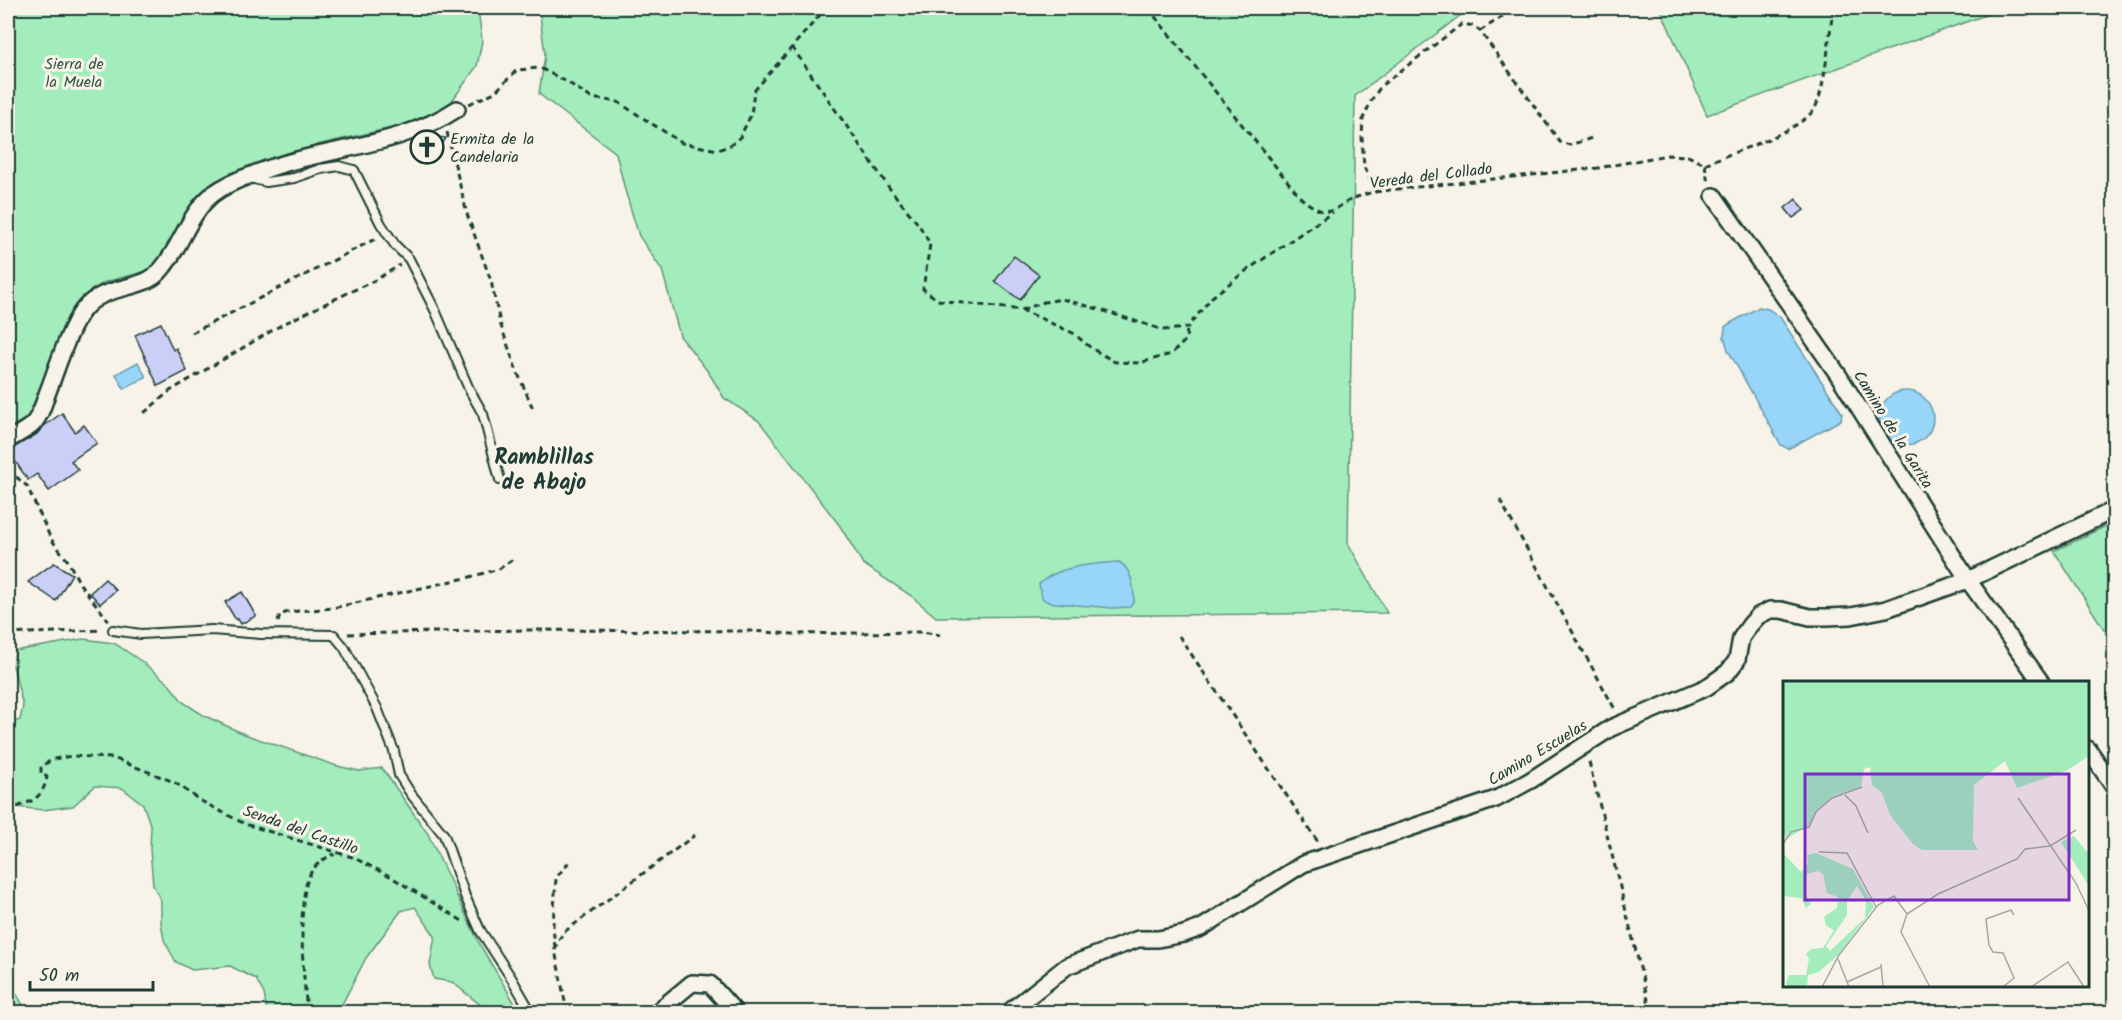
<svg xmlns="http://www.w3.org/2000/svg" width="2122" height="1020" viewBox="0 0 2122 1020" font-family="Kalam,sans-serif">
<rect width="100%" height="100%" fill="#f7f3e8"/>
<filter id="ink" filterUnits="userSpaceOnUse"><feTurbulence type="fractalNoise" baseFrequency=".0167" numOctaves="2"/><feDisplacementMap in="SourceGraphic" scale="12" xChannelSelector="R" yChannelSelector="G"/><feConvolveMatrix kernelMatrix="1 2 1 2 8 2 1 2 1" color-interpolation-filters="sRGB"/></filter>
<g filter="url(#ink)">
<!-- green -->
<g fill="#a3edbc" stroke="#619578" stroke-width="1.5">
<path d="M8 8H478L482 41 477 66 449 105 417 122 321 144 257 163 226 177 199 198 151 270 105 282 85 295 35 411 26 422 8 433Z"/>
<path d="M539 8H1470L1355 96 1348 543 1387 613 936 617 910 595 863 564 840 526 759 421 724 398 709 373 680 336 662 270 639 236 625 190 616 153 539 94 545 55Z"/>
<path d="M1660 8H2005L1707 115Z"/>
<path d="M2114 522V645L2054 551Z"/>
<path d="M83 639 114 643 141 661 168 683 183 702 203 715 244 734 337 766 359 771 382 768 428 834 480 945 520 1012H485L483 1007 452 982 434 979 430 965 435 936 415 907 401 911 366 958 338 1012H267L264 994 256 979 230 966 192 970 176 962 164 940 161 922V901L153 885 150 849 151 827 143 804 122 788 95 786 73 806 43 810 16 807 8 820V724L20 720 23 706 13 666 15 651Z"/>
<path d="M8 979 27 1012H8Z"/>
</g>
<!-- water -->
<g fill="#98d6f9" stroke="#6899aa" stroke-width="1.5">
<path d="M1759 307 1768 309 1780 317 1842 413 1841 420 1788 449 1781 445 1728 350 1724 336 1725 327 1729 324Z"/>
<path d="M138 362 146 377 124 389 116 374Z"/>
<circle cx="1906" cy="418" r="27"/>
<path d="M1119 562C1132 569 1134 587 1134 601L1130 607 1112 608 1056 603 1048 602 1042 598 1039 584C1058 565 1094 564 1119 562Z"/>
</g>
<!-- building -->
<g fill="#cbcff8" stroke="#1f3d34" stroke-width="1.5">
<path d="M432 133 437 137 446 138 439 149 434 152 415 156 412 142Z"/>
<path d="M1796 199 1804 210 1793 218 1785 208Z"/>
<path d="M1014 256 1039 275 1020 300 995 281Z"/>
<path d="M161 323 173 350 176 348 187 371 158 386 135 335Z"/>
<path d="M62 413 75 432 84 425 97 443 71 461 78 470 49 491 37 474 28 480 8 451 37 434 44 426Z"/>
<path d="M54 563 72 574 56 601 28 582Z"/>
<path d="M105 579 116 590 100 604 90 593Z"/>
<path d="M242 592 256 616 241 624 238 619 236 620 225 602Z"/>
</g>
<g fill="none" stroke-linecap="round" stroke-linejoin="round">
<!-- service casing -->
<g stroke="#1f3d34" stroke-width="12">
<g id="service">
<path d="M250 178 266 182 294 178 320 169 339 166 354 170 381 224 395 245 409 259 435 310 469 389 483 414 500 480"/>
<path d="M113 630 141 634 212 630 261 634 334 635 344 647 377 708 394 751 399 775 411 794 444 835 465 896 480 930 512 979 531 1012"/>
</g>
</g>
<!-- minor casing -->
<g stroke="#1f3d34" stroke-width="20">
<g id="minor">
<path d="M1714 196 1839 376 1968 580 2041 682"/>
<path d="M8 440C15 436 24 431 31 426 40 418 43 405 47 394 56 371 69 328 83 310 104 283 140 292 159 272 181 249 187 215 213 194 225 185 239 179 254 174 319 147 397 149 457 109"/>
<path d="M2088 749 2114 787"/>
<path d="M657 1012 692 983 710 984 735 1012"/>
<path d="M1009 1012 1067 966 1138 939H1158L1184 934 1201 928 1303 864 1496 799 1531 780 1611 728 1707 687 1728 672 1737 660 1741 638 1750 625 1758 616 1770 610H1781L1810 617H1827L1851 616 1886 609 1968 580 2114 510"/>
</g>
</g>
<!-- path -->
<g stroke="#1f3d34" stroke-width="3" stroke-dasharray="6 4.5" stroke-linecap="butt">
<path d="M1148 8 1301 198C1333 224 1331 206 1360 196 1369 192 1380 192 1389 190L1598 168 1667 155 1688 156 1705 164"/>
<path d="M1480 31 1516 8"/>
<path d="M792 47 890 189 919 225 930 244 923 289 938 300 1022 310 1073 333 1091 348 1115 362 1140 363 1171 354 1186 340 1187 328"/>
<path d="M469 104 495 92 517 70 540 68 569 83 591 98 618 102 682 143 718 150 731 145 740 137 751 115 754 91 826 8"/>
<path d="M447 132 467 214 491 281 500 323 516 369 534 411"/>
<path d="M1705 164C1732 152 1801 132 1815 108 1825 90 1830 30 1833 8"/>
<path d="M1705 164 1708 184"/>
<path d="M1376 192 1364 167 1362 137 1363 119 1372 99 1382 85 1462 24 1474 26 1480 31 1560 142 1570 145 1595 137"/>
<path d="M1022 310 1044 302 1062 299 1098 309 1163 330 1187 328 1212 297 1247 270 1333 212"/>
<path d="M192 333 377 238"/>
<path d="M144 413 170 391 283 324 377 279 400 265"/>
<path d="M8 470 27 486 51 539 68 561 80 584 109 621"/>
<path d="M1500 500 1616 711"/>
<path d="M278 622 280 615 288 612 333 608 470 577 499 569 513 559"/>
<path d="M8 634 102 630"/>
<path d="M348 634 522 630 752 631 792 634 922 632 940 635"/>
<path d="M1179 636 1318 842"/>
<path d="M1589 762 1651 1012"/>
<path d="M8 812C26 800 41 805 47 777L41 773V766L54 759 72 756 113 758 174 782 201 801 245 824 352 857 388 875 464 922"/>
<path d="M555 948 553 925 556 878 569 862"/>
<path d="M307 1012C304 980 296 901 310 874 316 863 325 858 335 854"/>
<path d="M567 1012 555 950 558 941 564 932 695 835"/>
</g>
<!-- service -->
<use href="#service" stroke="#f7f3e8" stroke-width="8"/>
<!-- minor -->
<use href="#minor" stroke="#f7f3e8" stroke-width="15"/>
</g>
</g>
<!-- icons -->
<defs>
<g id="church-ring" transform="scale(1.725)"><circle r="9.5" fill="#f7f3e8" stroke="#1f3d34" stroke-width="1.5"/><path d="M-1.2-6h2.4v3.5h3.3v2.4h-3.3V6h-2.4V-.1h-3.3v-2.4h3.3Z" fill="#1f3d34"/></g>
</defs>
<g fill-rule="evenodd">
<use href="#church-ring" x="427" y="147"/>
</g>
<g text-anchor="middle" stroke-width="6" stroke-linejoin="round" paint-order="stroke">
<!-- park labels -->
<g font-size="16" fill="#335748" stroke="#f7f3e8">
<text x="74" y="69">Sierra de<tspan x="74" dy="18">la Muela</tspan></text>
</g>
<!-- poi labels -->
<g font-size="16" fill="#1f3d34" stroke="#f7f3e8" text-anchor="start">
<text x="450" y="144">Ermita de la<tspan x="450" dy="18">Candelaria</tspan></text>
</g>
<!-- street labels -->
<g font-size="16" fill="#1f3d34" stroke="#f7f3e8">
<text transform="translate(1431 175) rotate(-7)" y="6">Vereda del Collado</text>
<text transform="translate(1894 429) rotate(58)" y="6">Camino de la Garita</text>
<text transform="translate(1537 752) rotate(-31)" y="6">Camino Escuelas</text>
<text transform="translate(301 829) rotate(19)" y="6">Senda del Castillo</text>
</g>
<!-- district labels -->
<g font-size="22" font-weight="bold" fill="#1f3d34" stroke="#f7f3e8">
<text x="544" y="464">Ramblillas<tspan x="544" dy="25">de Abajo</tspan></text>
</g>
</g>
<!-- overview -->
<g transform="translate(1783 681)">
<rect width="306" height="306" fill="#f7f3e8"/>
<path d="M0 0H306V75L283 90 234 107 222 80 191 104 190 160 195 169H139L130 163 107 134 99 112 89 104 87 86 81 88 78 106 50 115 35 128 27 144 3 158 0 150ZM291 155 306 173V205L278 161ZM0 172 18 191 25 182 24 174 33 172 70 188 91 226 55 274 36 291 25 294 24 306H5L3 302 6 294H23L26 278 23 273 28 268 40 267 51 249 43 245 41 236 54 227 55 216 44 212 40 193 34 190 24 193 22 199V212L28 223 23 227 18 217 0 215ZM74 205 83 220 82 237 47 270 43 265 64 234V220Z" fill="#a3edbc" fill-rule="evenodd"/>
<path fill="none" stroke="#a1aaa0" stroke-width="1.5" d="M62 114 73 125 85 152M235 117 293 202 306 230M0 163 8 151 26 146 33 131 49 117 79 106M36 171 64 172 93 226M55 278 66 306M98 283 100 306M64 301 98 286M39 306 56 274 95 224 111 215 124 233M147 306 118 251 124 233 155 213 234 178 242 168 267 165 293 149M220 306 231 297 220 272 210 271 206 264 203 238 228 229 231 234M248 306 285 281 301 306"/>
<path fill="#7b2cbf" fill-opacity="0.15" stroke="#7b2cbf" stroke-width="3" d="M22 93H286V219H22Z"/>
<rect width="306" height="306" fill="none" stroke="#1f3d34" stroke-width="3"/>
</g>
<!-- margin -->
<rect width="2122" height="1020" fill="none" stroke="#f7f3e8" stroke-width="30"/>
<rect x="15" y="15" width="2092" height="990" fill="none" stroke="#1f3d34" stroke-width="2" filter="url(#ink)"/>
<!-- scale -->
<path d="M30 981v9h123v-9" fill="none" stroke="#1f3d34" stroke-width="3"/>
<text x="39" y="981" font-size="18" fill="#1f3d34" stroke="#f7f3e8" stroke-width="4.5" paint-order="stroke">50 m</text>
</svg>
